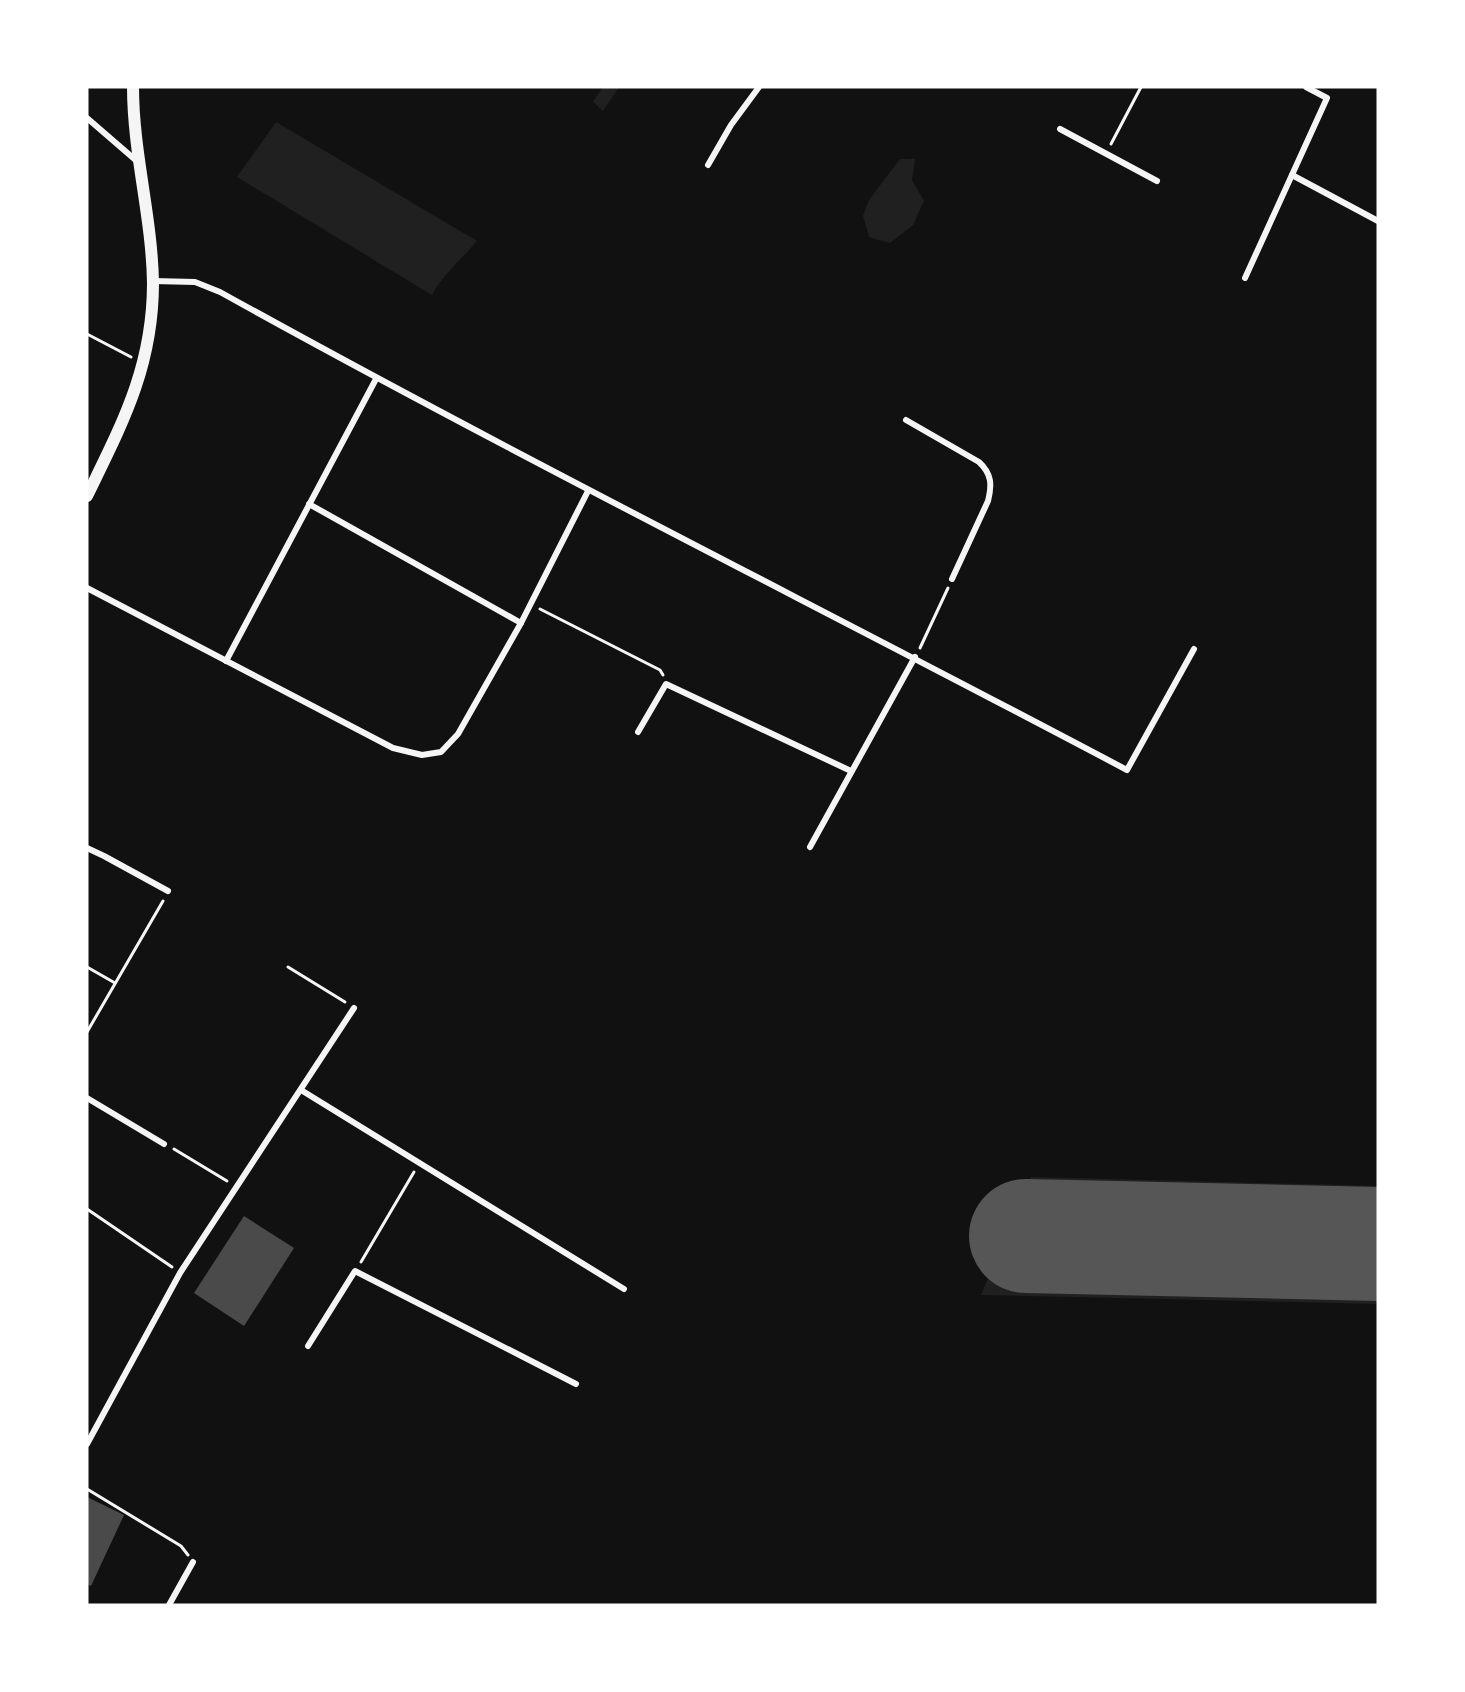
<svg xmlns="http://www.w3.org/2000/svg" width="1465" height="1692" viewBox="0 0 1465 1692" font-family="'DejaVu Sans',sans-serif">
<rect width="100%" height="100%" fill="#111"/>
<!-- green -->
<g fill="#202020">
<path d="M603 87H619L603 111 593 102Z"/>
<path d="M276 122 477 241C462 259 443 274 432 295L237 177Z"/>
<path d="M900 159H915L912 180 924 201 913 225 890 243 869 237 863 216 869 200Z"/>
<path d="M1031 1177 1378 1186V1216L1024 1208 1000 1267 1378 1276V1304L981 1295Z"/>
</g>
<g fill="none" stroke-linecap="round" stroke-linejoin="round">
<!-- runway -->
<path stroke="#565656" stroke-width="114" d="M1026 1236 1378 1244"/>
</g>
<!-- building -->
<g fill="#4a4a4a">
<path d="M244 1216 294 1248 244 1326 194 1293Z"/>
<path d="M87 1497 124 1515 91 1586 87 1584Z"/>
</g>
<g fill="none" stroke-linecap="round" stroke-linejoin="round">
<!-- path -->
<g stroke="#f5f5f5" stroke-width="3">
<path d="M1111 144 1141 87"/>
<path d="M87 334 131 357"/>
<path d="M540 609 660 670 663 675"/>
<path d="M920 648 948 588"/>
<path d="M87 967 115 983"/>
<path d="M288 967 345 1002"/>
<path d="M87 1032 163 901"/>
<path d="M174 1149 227 1181"/>
<path d="M87 1209 172 1267"/>
<path d="M361 1262 414 1172"/>
<path d="M87 1489 181 1546 188 1555"/>
</g>
<!-- minor -->
<g stroke="#f5f5f5" stroke-width="6">
<path d="M87 118 139 163"/>
<path d="M1060 129 1157 181"/>
<path d="M708 165 731 125 759 87"/>
<path d="M1292 175 1378 221"/>
<path d="M1245 278 1327 98 1306 87"/>
<path d="M153 281 195 282 220 292C519 458 825 610 1127 770L1194 649"/>
<path d="M906 420 979 462C992 474 992 485 988 501L952 579"/>
<path d="M309 504 521 623"/>
<path d="M87 588 393 748 422 755 441 752 458 734 521 623 588 491"/>
<path d="M226 661 376 379"/>
<path d="M638 732 666 684 851 771"/>
<path d="M810 847 915 657"/>
<path d="M87 848 104 856 168 891"/>
<path d="M301 1090 624 1289"/>
<path d="M87 1098 164 1144"/>
<path d="M308 1346 355 1271 576 1384"/>
<path d="M87 1444 180 1273 354 1008"/>
<path d="M169 1605 193 1562"/>
</g>
<!-- secondary -->
<path stroke="#f5f5f5" stroke-width="12" d="M87 496C122 424 153 367 153 283 152 217 133 153 133 87"/>
</g>
<!-- border -->
<rect width="1465" height="1692" fill="none" stroke="#ffffff" stroke-width="177"/>
</svg>
